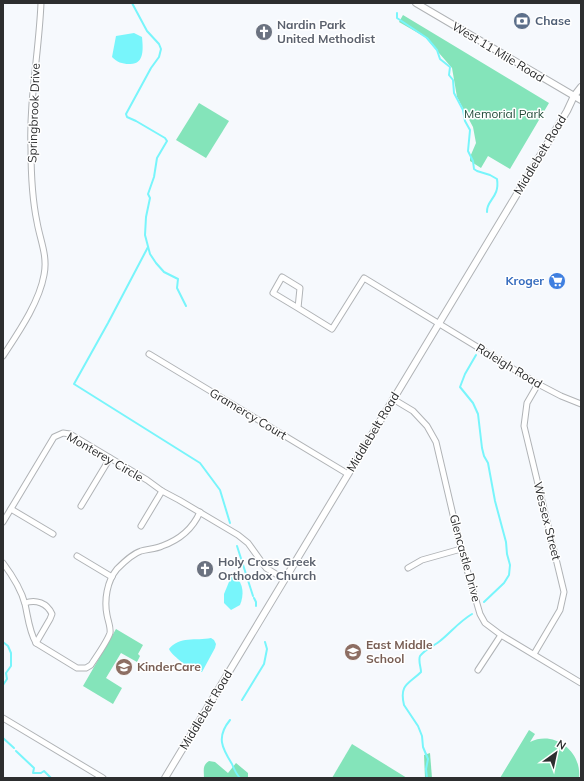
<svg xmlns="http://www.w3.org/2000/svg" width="584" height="781" viewBox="0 0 584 781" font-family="Mulish,sans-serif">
<rect width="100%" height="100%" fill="#f6f9fd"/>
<!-- green -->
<g fill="#84e4ba">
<path d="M403 15 549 103 510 169 488 156 481 168 470 161V157L476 143 473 127 457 97 452 68 425 37 399 22Z"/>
<path d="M199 103 229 121 206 158 176 140Z"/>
<path d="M116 629 143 645 138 654 140 656 137 662 121 653 106 678 122 688 113 704 83 686Z"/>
<path d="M529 730 535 734 530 742C554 730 582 751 579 778H500Z"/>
<path d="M352 744 407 778H332Z"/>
</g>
<!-- forest -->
<g fill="#80e2b7">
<path d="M430 753 432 778H425L424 755Z"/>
<path d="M209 761 215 762 228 773 236 763 248 773V778H204C204 771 202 765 209 761Z"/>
</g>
<!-- water -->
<g fill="#78f5fb">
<path d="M134 33 142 37C143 48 145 65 129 64 122 64 117 62 112 57L116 36Z"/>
<path d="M235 576C244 584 244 595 240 605L231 610 224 603V594L231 577Z"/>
<path d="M211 638 214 640 216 644 215 648 202 672C194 673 172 656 169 649 179 636 196 641 211 638Z"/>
</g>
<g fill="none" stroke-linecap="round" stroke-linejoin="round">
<!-- stream -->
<g stroke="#78f5fb" stroke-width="2">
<path d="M132 3 147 31 159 44 161 49 159 57 151 68 126 114 127 117 136 121 165 138 167 141 157 158 154 177 148 194 150 198 146 217 145 235 150 254 156 263 164 272 178 279 177 288 186 306"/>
<path d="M397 13V18L427 38 437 50 440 59 450 67 449 75 453 80 454 93 463 110 465 121 470 130 468 151 473 161 474 169 477 171 490 175 497 179C500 198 486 200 487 212"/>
<path d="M148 247 108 323 74 384 200 463 220 490 230 523"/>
<path d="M476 355 465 374 460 387 473 403 478 414 482 448 484 456 488 463 495 501 506 542 507 554 510 565 509 575 504 583 484 602"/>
<path d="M237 546 253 596"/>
<path d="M254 598 256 602V606"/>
<path d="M3 642 8 646 11 653V666L6 673 7 679 3 685"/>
<path d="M242 700 264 664 267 649 265 642"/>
<path d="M230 720C216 737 222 748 232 764 234 769 236 774 240 778"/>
<path d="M3 738 14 748"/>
<path d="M16 751 34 768 33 773H41L44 771 51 778"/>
<path d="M427 778 426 769 428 759 423 747 422 736 418 726 404 705C399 684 409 684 421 672 421 667 418 661 420 656 425 649 434 646 440 641 451 632 460 621 472 614"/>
</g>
<!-- minor casing -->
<g stroke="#b0b3b6" stroke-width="7">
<g id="minor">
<path d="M298 308 273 293 282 277 300 288 298 308 332 329 364 278 538 384 561 396 581 404"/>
<path d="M149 354 348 474"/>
<path d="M3 356C18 333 39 303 44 275 48 256 40 240 37 222 32 198 31 173 31 149 29 100 39 52 41 3"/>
<path d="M393 399 413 411 427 426 436 442 461 549 480 614 485 623 501 635 581 683"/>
<path d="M81 506 110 458"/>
<path d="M11 509 53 534"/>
<path d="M3 522 54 437 63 433 70 434 147 480 162 491 179 500 238 535 248 543 266 568 284 579"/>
<path d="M141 526 162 491"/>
<path d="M77 556 112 577"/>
<path d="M3 563C12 575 21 589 25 604 28 617 29 631 36 643L77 668H86L91 665C96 657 107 642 110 633 111 628 108 621 107 615 104 600 107 581 117 569 124 562 132 554 141 551 148 549 156 549 162 546 179 540 193 528 200 512"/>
<path d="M408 568 422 560 461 549"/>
<path d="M25 603C36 599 47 603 52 614L50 619 36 643"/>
<path d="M534 654 560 610 564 592 524 426 527 403 538 384"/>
<path d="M478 670 501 635"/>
<path d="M3 718 103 778"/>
</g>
</g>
<!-- tertiary casing -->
<g stroke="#b0b3b6" stroke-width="8">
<g id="tertiary">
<path d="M416 3 581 100"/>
<path d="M165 778 567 111 574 96 581 87"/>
</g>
</g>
<!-- minor -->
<use href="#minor" stroke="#fff" stroke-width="5"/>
<!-- tertiary -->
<use href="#tertiary" stroke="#fff" stroke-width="6"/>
</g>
<!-- icons -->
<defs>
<g id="bank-disc" transform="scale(0.9)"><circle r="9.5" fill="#5c6f8a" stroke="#fff"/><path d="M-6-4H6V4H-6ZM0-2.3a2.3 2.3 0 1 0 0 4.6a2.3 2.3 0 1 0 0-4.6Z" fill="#fff"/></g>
<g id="church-disc" transform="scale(0.9)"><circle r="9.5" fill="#6b7280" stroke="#fff"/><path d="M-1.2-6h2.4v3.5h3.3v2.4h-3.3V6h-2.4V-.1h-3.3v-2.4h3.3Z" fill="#fff"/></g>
<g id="supermarket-disc" transform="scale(0.9)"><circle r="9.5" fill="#3f7fe0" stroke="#fff"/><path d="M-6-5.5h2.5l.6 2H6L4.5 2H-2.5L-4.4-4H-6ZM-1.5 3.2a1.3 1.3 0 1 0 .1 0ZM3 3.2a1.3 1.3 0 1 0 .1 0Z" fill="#fff"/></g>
<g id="school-disc" transform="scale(0.9)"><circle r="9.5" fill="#8d6e63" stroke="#fff"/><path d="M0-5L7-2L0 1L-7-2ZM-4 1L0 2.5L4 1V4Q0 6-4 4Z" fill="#fff"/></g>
</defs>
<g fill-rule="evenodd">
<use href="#bank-disc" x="522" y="21"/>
<use href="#church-disc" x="264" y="32"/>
<use href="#supermarket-disc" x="557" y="281"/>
<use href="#church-disc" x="205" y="569"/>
<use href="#school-disc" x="353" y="652"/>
<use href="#school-disc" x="124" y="667"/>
</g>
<g text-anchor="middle" stroke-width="3" stroke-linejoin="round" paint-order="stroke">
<!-- service labels -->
<g font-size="12" font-weight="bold" fill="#4e5e75" stroke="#fff" text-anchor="start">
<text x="535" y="25">Chase</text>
</g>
<!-- worship labels -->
<g font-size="12" font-weight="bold" fill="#5b616d" stroke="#fff" text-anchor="start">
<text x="277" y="29">Nardin Park<tspan x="277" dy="14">United Methodist</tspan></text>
<text x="218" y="566">Holy Cross Greek<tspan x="218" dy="14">Orthodox Church</tspan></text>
</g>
<!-- street labels -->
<g font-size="12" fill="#2d2e2f" stroke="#fff">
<text transform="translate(498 52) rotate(31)" y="4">West 11 Mile Road</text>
<text transform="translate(34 113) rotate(-88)" y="4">Springbrook Drive</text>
<text transform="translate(540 155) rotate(-59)" y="4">Middlebelt Road</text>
<text transform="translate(509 366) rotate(31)" y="4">Raleigh Road</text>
<text transform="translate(248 414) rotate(31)" y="4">Gramercy Court</text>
<text transform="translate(373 432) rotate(-59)" y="4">Middlebelt Road</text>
<text transform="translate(105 457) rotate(30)" y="4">Monterey Circle</text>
<text transform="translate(547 521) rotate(76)" y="4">Wessex Street</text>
<text transform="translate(465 558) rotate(75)" y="4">Glencastle Drive</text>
<text transform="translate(206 710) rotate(-59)" y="4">Middlebelt Road</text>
</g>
<!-- park labels -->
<g font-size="12" fill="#204a38" stroke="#fff">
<text x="504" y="118">Memorial Park</text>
</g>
<!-- shop labels -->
<g font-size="12" font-weight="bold" fill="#366cbe" stroke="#fff" text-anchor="end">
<text x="544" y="285">Kroger</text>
</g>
<!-- education labels -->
<g font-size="12" font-weight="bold" fill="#785e54" stroke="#fff" text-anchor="start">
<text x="366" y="649">East Middle<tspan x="366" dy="14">School</tspan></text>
<text x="137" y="671">KinderCare</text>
</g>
</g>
<!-- border -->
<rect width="584" height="781" fill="none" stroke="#2d2e2f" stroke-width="8"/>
<!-- north arrow -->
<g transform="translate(556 753) rotate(33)" stroke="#ffffff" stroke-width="3" paint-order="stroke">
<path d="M0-3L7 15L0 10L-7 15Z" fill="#2d2e2f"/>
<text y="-6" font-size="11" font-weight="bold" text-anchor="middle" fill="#2d2e2f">N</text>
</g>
</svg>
